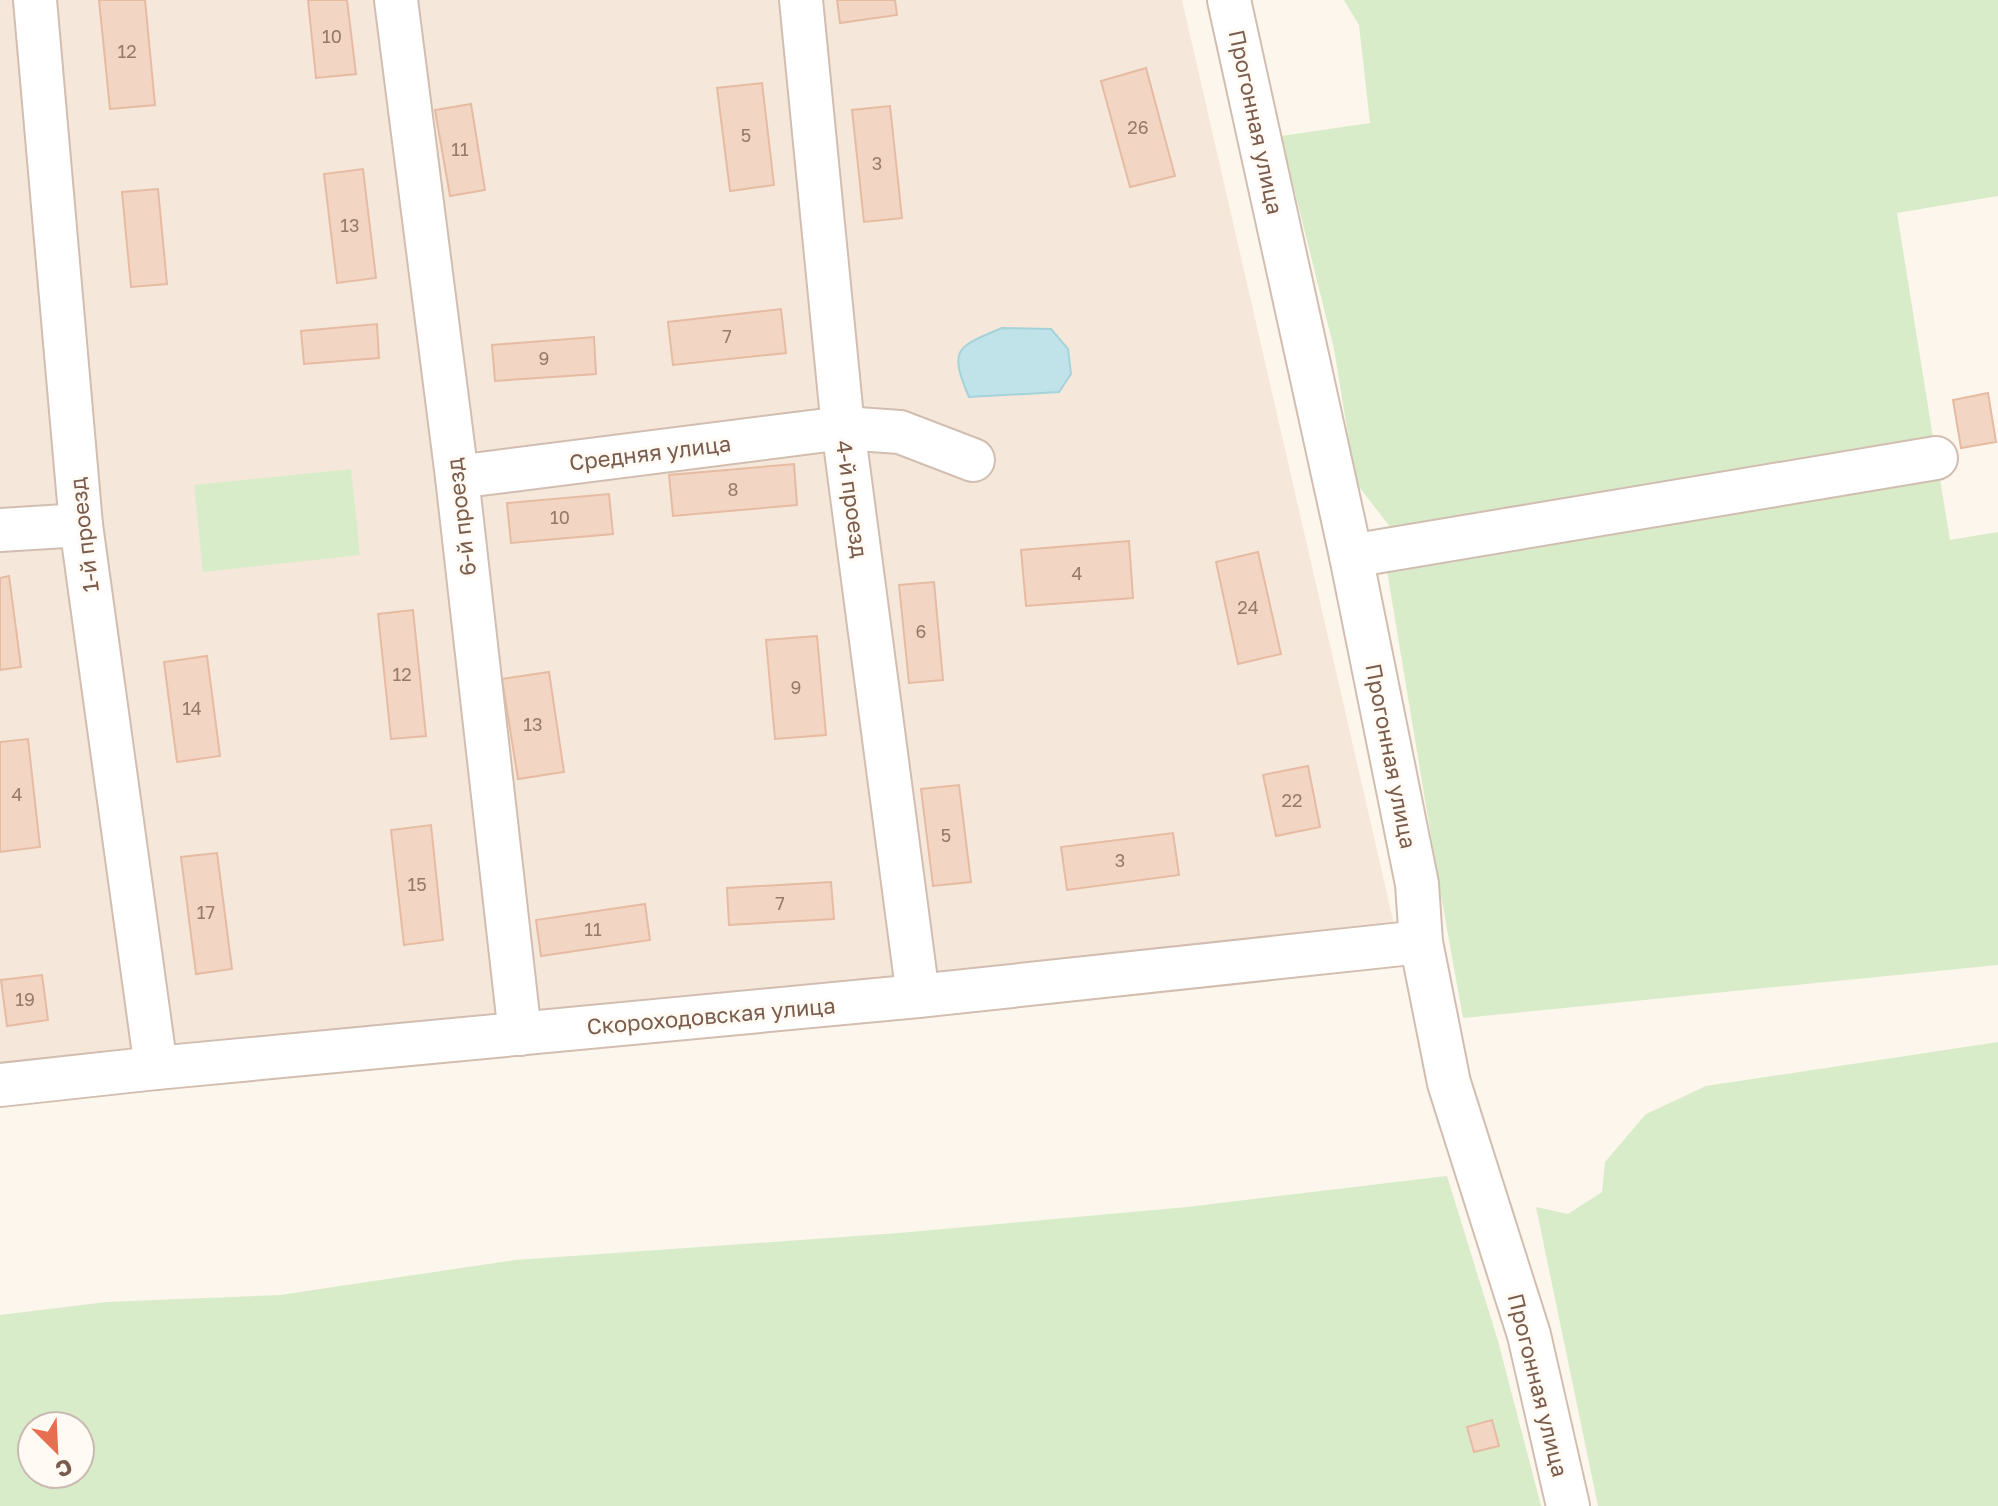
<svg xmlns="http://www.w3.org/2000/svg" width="1998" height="1506" viewBox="0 0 1998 1506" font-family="'Golos Text',sans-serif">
<rect width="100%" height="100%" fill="#fdf6ec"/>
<!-- residential -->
<path fill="#f5e8da" d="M0 0H1182L1396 933 0 1075Z"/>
<!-- green -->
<g fill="#d8ecc9" fill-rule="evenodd">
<path d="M1344 0H1998V196L1897 213 1935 450 1391 528 1356 483 1334 349 1281 136 1370 123 1359 25Z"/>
<path d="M1938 467 1950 540 1998 532V965L1463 1018 1440 890 1385 559Z"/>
<path d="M351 469 360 555 203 572 194 485Z"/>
<path d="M1998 1042V1506H1598L1536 1207 1568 1214 1602 1192 1605 1162 1646 1114 1706 1086Z"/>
<path d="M1447 1176 1498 1341 1541 1506H0V1315L106 1302 280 1295 515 1260 899 1233 1187 1207ZM32 1426H80V1474H32Z"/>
</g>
<!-- water -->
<path fill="#bfe3e8" stroke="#a5d3da" stroke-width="2" d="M1002 328 1051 329 1068 349 1071 374 1059 392 969 397C948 348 957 347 1002 328Z"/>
<!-- building -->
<g fill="#f3d5c3" stroke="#e6bba3" stroke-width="2">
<path d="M99 0H145L155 105 110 109Z"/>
<path d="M308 0H347L356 74 316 78Z"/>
<path d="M837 0H895L897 15 840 23Z"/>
<path d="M1146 68 1175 176 1130 187 1101 81Z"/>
<path d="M762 83 774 185 730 191 717 88Z"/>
<path d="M471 104 485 190 450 196 435 110Z"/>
<path d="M890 106 902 218 864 222 852 110Z"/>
<path d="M363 169 376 278 337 283 324 174Z"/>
<path d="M158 189 167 284 131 287 122 192Z"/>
<path d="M781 309 786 353 673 365 668 322Z"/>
<path d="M377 324 379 358 304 364 301 331Z"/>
<path d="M594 337 596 374 495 381 492 345Z"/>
<path d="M1988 393 1996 442 1961 448 1953 400Z"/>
<path d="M794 464 797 505 673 516 669 475Z"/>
<path d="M609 494 613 534 511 543 507 503Z"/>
<path d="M1129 541 1133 598 1026 606 1021 550Z"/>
<path d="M1258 552 1281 654 1238 664 1216 562Z"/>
<path d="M9 576 21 667 0 670V578Z"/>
<path d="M934 582 943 680 909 683 899 585Z"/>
<path d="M413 610 426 736 391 739 378 614Z"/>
<path d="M817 636 826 735 775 739 766 640Z"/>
<path d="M207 656 220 756 177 762 164 662Z"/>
<path d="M549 672 564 772 518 779 502 679Z"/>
<path d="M28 739 40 847 0 852V742Z"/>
<path d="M1308 766 1320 827 1276 836 1263 775Z"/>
<path d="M959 785 971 882 933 886 921 789Z"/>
<path d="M431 825 443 940 404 945 391 830Z"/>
<path d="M1173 833 1179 875 1067 890 1061 847Z"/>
<path d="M217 853 232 969 196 974 181 857Z"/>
<path d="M831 882 834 919 729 925 727 888Z"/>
<path d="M645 904 650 940 541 956 536 920Z"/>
<path d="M42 975 48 1020 7 1026 1 980Z"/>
<path d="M1492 1420 1499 1446 1474 1452 1467 1427Z"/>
</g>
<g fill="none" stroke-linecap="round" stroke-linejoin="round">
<!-- minor casing -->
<g stroke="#d1beb0" stroke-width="46">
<g id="minor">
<path d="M35 0 81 525 156 1068"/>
<path d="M396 0 457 477 520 1034"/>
<path d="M801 0 843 428 918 996"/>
<path d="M1229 0 1351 556 1417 884 1421 942 1449 1083 1529 1335 1568 1506"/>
<path d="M457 477 843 428 900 432 973 460"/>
<path d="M0 530 81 525"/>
<path d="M1351 556 1936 458"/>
<path d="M0 1085 156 1068 918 996 1421 942"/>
</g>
</g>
<!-- minor -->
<use href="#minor" stroke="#fff" stroke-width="42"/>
</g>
<g text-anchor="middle" stroke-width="6" stroke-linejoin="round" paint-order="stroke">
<!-- number labels -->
<g font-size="18" fill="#987a6a">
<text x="332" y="43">10</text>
<text x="127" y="58">12</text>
<text x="1138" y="134">26</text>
<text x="746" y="142">5</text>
<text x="460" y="156">11</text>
<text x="877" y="170">3</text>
<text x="350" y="232">13</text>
<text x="727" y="343">7</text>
<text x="544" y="365">9</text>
<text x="733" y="496">8</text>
<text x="560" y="524">10</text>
<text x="1077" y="580">4</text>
<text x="1248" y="614">24</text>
<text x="921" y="638">6</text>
<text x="402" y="681">12</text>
<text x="796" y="694">9</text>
<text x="192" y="715">14</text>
<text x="533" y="731">13</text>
<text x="17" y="801">4</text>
<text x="1292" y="807">22</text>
<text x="946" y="842">5</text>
<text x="1120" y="867">3</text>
<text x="417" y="891">15</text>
<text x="780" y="910">7</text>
<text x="206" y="919">17</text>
<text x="593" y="936">11</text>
<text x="25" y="1006">19</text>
</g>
<!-- street labels -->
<g font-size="22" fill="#7a5c4d" stroke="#fffaf3">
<text transform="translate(1256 122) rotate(78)" y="8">Прогонная улица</text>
<text transform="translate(650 453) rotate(-7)" y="8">Средняя улица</text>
<text transform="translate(852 499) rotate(82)" y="8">4-й проезд</text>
<text transform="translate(461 517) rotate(-97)" y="8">6-й проезд</text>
<text transform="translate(84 535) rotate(-97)" y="8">1-й проезд</text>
<text transform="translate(1391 756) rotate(79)" y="8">Прогонная улица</text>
<text transform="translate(711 1016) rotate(-5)" y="8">Скороходовская улица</text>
<text transform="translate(1538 1385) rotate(76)" y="8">Прогонная улица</text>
</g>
</g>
<!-- north arrow -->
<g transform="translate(56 1450) rotate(156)"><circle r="38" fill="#fffaf3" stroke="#cabbb1" stroke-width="2"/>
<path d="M0-6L14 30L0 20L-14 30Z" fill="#e76f51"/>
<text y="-12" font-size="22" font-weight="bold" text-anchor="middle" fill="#7a5c4d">С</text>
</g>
</svg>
